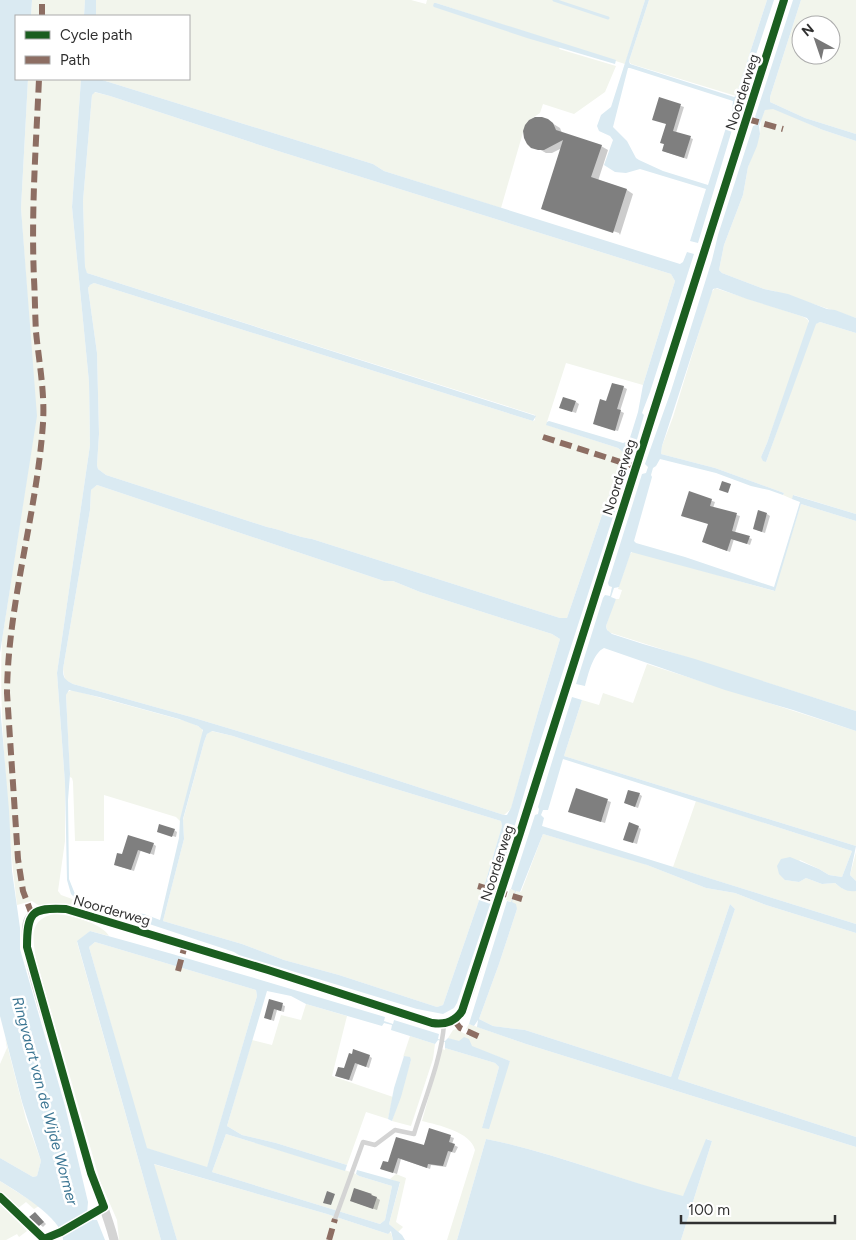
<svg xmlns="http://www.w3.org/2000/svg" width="856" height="1240" viewBox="0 0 856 1240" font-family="Figtree,sans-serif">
<rect width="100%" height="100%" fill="#fff"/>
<!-- green -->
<g fill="#f2f5ec" fill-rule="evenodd">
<path d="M32 0H85L84 16H31Z"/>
<path d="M96 0H411L426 4 427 0H645L625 64 436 3 433 6 560 47 559 49 616 66 605 92 574 114 543 104 540 113 528 121 524 129 501 208 384 171 373 164 99 79H189V16H96Z"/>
<path d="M649 0H767L736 96 631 64 629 61Z"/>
<path d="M801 0H856V134L805 118 770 102V97ZM801 25H831V55H801Z"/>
<path d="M28 79H81L72 207 89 382 90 445 57 673 65 783V841L58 891 61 895 120 916 117 919 61 905H38L32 901 17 905C11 859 8 813 5 767 2 725 0 683 2 640L36 418 21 208Z"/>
<path d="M94 92 110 96 278 151 671 274 675 281 643 385 566 363 547 422V425L618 448 623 452 624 460 622 467 606 503 567 618H560L312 539C297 537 282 530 267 527L106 475 98 469 97 465 99 434 97 353 88 288 90 285 94 283 533 421 535 420V415L87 273 85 270 83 201 92 95Z"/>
<path d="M768 108H773L823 130 856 141V318L774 291 764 289 722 273 719 270 724 245 743 195 748 167 760 134 761 119 765 110Z"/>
<path d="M715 288 801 316C806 318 809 319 809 325L767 443 761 457 766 462 815 324 820 322 856 333V514L794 495 792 499 783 495 784 493 715 468 661 454 662 446 673 417 711 293Z"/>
<path d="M97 485 384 581H393L420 592 552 634 560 639 538 712 511 809 504 815 350 765 191 717 73 684 65 680 63 669 90 510 91 490Z"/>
<path d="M801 504 856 521V711L608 632 606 626 614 602 616 599H619L622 590 618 589 630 554 633 551 774 591Z"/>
<path d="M647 664 856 731V846L564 756 582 700 599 705 603 693 633 703Z"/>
<path d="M72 690 189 722 202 728 203 733 180 821 176 817 104 795V841H75L73 782 72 778 70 777 66 695 67 692Z"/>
<path d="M211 731 233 736 350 775 501 821 502 826 486 880 443 1005 437 1007 339 975 284 960 242 944 163 921 184 839 183 820 204 742 207 734Z"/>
<path d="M696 801 852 851 842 877 829 875 819 869 800 860 785 880 799 882 806 878 822 884 835 883C842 889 847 891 856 891V924L673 867Z"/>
<path d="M543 834 642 863 706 888 735 893 766 905 856 933V1137L678 1079 735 909 730 904 671 1077 525 1030 493 1026 479 1019 499 964 517 909 511 902 506 900 510 889 521 892Z"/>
<path d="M856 852V881L850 875Z"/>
<path d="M54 914C68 914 102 923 109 936L90 931 77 942 161 1240H119L117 1220 100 1181 36 959C33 938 28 920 54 914Z"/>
<path d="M95 942 256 990 257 996 207 1168 146 1148 89 947Z"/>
<path d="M306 1004 347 1016 332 1076 393 1097 388 1119 366 1112 347 1165 276 1143 242 1135 227 1126 252 1040 272 1045 281 1015 301 1020Z"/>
<path d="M469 1024 526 1044 856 1147V1240H681L712 1141 707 1139 683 1197C617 1179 553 1152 486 1139L457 1240H447L475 1150C471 1132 438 1125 422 1121L442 1049 445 1050V1048L495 1063 499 1067 482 1128 510 1061 448 1038 453 1030 456 1029 469 1036 471 1031 466 1029Z"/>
<path d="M410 1036 435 1044 433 1059 411 1126 392 1121 411 1060 404 1056 403 1057Z"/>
<path d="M5 1037 26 1119 41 1161 37 1176 33 1177 0 1158V1064L7 1048Z"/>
<path d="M226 1134 354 1173 359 1176 392 1186 385 1220 380 1224 212 1172Z"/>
<path d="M153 1164 327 1214 388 1234 389 1232 391 1233 393 1240H177Z"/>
<path d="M396 1174 406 1178 396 1222 403 1227 398 1232 389 1224 400 1183 390 1179Z"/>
<path d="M0 1181 39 1206 34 1209 26 1202 17 1209 0 1192Z"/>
<path d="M0 1203 26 1230 27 1231 19 1237 17 1234 6 1240H0Z"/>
</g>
<!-- water -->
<g fill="#daeaf2" fill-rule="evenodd">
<path d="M0 0H32L31 16H16V79H28L21 208 37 416 0 653Z"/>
<path d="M85 0H96V16H84Z"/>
<path d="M645 0H649L629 61 630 64 734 97 736 96 767 0H774L737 112 732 111 733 101 630 68H628L613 127 627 141 636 158 639 160 663 171 708 185 729 118 735 120 698 243 690 241 706 189 640 169 626 173 615 172 604 165 613 140 610 136 599 131 597 126 601 115 611 107Z"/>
<path d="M793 0H801L770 97V102L805 118 856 134V141L823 130 773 109 765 110 759 126 760 134 757 146 748 167 743 195 724 245 719 270 722 273 764 289 788 294 827 309 835 310 856 318V333L820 322 816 324 766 462 763 461 761 457 767 443 809 321 807 318 801 316 747 299 717 288 713 289 662 446 661 454 715 468 784 493 783 495 769 490 751 486 716 473 660 459 656 466 653 468 651 475 652 477 634 541 636 543 685 557 774 587 800 502 792 499 793 495 856 514V521L801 504 775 591 631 552 619 587 614 588 611 597 616 599 606 626 607 630 612 634 643 644 695 659 856 711V731L793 710 725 690 604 648C593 653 588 675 585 686L576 684 603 598 605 595 610 596 612 587 609 586 608 583 642 474 646 473 648 467 645 464 671 391 712 260 718 235 753 126 756 125 757 120 755 117Z"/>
<path d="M434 3H436L616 60 615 64 527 38 434 7 433 6Z"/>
<path d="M81 79H99L373 164 384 171 680 264 683 262 687 252 694 254 650 392 642 413 644 415 632 457 627 468V471L623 486 531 770 503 866 457 1003 454 1008 443 1014 417 1009 239 955 234 952 131 918 127 914 120 913 74 897 71 894 67 880 65 783 57 673 90 445 89 382 72 207ZM95 92 110 96 278 151 671 274 675 281 643 385 638 412 629 441 623 443 549 421 547 422 546 425 618 448 623 452 624 460 622 467 606 503 567 618H560L312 539C297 537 282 530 267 527L106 475 98 469 97 465 99 434 97 353 88 288 90 285 94 283 533 421 536 416 87 273 85 267 83 201 92 95ZM97 485 384 581H393L420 592 552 634 560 639 538 712 511 808 507 815H504L350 765 191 717 73 684C65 680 63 678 63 669L90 510 91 490ZM69 690 99 697 179 719 198 726 203 730 180 819 179 838 160 920 144 914 129 912 127 914 83 898 75 894 69 879 68 800 70 774 66 695ZM212 731 233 736 350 775 501 821 502 826 486 880 443 1005 437 1007 339 975 284 960 242 944 163 921 184 839 183 819 204 742 207 734Z"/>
<path d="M572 697 582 700 564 756 856 846 850 875 856 881V891C847 892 842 889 835 883L822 884 806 878 799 882 785 880 779 874 777 866 781 859 790 857 819 869 829 875 842 877 852 851 563 759 548 810H543L541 815 544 818 542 826 856 924V933L766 905 735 893 706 888 647 865 543 834 520 892 516 891 512 902 516 904 517 909 499 964 479 1019 493 1026 525 1030 671 1077 730 904 735 909 678 1079 856 1137V1147L526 1044 477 1027 478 1020 474 1026 469 1024 507 901 511 902 515 891 511 889 535 815 538 814 539 809 538 807Z"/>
<path d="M0 705 9 810 12 871 20 928V949L65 1106 88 1202 87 1214 91 1220H97L105 1240H63C64 1219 16 1191 0 1181V1158L33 1177 37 1176 41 1161 22 1102 0 1016Z"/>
<path d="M90 931C189 958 287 988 385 1017L384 1021 393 1024 394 1020 439 1034 438 1039 445 1041 448 1038 459 1041 464 1037 469 1039 472 1046 510 1061 489 1129 482 1128 499 1067 495 1063 445 1048V1042L438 1040 435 1044 391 1030 392 1025 384 1023 382 1026 306 1004 291 996 267 991 227 1126 242 1135 276 1143 347 1165 345 1171 226 1134 212 1172 380 1224 385 1220 392 1186 359 1176 356 1174 357 1170 400 1182 389 1224 402 1235 405 1240H393L391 1231 388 1234 327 1214 154 1164 177 1240H161L77 941ZM95 942 256 990 257 996 207 1167 147 1148 89 947Z"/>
<path d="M404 1056 410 1057 411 1060 401 1097 392 1121 388 1119 394 1088Z"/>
<path d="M486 1139C553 1152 616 1179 683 1196L706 1139 712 1141 681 1240H457Z"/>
</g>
<!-- shadow -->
<g fill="#0003">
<path d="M660 99 684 107 676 133 693 139 687 159 663 151 665 145 661 142 667 124Z"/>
<path d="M547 120 560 128 562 133 601 146 608 150 598 181 627 190 633 194 620 235 619 233 548 210V211L542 208 562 148 552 153H546L528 143Z"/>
<path d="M623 387 627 389 620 411 624 413 618 431 597 425 607 403Z"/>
<path d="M576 402 579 404 576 413 564 409Z"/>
<path d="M690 493 715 502 713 508 740 516 735 533 752 539 750 545 734 539 730 552 706 543 709 524Z"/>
<path d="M767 514 770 516 765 533 757 530Z"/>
<path d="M576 790 611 802 605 823 573 813Z"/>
<path d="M639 794 642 796 638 808 625 803Z"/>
<path d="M638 827 641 829 637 844 628 841Z"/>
<path d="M174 830 177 832 176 837 162 833Z"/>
<path d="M153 844 156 846 154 855 141 850 134 871 118 866 122 856Z"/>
<path d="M270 1001 285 1006 284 1012 277 1010 274 1021 268 1019Z"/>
<path d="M350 1055 369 1056 372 1058 369 1068 358 1064 352 1081 340 1077 345 1070Z"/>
<path d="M430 1130 454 1138 452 1144 458 1147 455 1153 451 1152 446 1167 431 1165 430 1169 401 1159 397 1174 385 1170 389 1164 397 1138 423 1147Z"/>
<path d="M355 1189 372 1195 380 1200 377 1210 354 1202Z"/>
<path d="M35 1213 46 1224 43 1227 31 1217Z"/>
</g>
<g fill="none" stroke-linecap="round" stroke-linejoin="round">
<!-- stream -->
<path stroke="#daeaf2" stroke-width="3" d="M554 0 608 18"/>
</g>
<!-- building -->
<g fill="#7f7f7f">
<path d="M659 97 681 104 673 131 691 136 684 158 662 151 664 144 660 143 666 124 652 120Z"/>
<path d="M535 117H542L548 119 553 123 556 130 602 145 591 177 627 189 613 233 541 209 563 140 544 150H538L531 148 527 144 524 138 523 131 525 125 529 120Z"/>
<path d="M612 383 624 386 617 409 621 410 615 431 593 424 600 399 606 401Z"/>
<path d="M563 397 576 401 572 412 559 408Z"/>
<path d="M722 481 731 484 728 493 719 490Z"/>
<path d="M689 491 712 499 710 506 737 513 732 531 750 536 747 544 731 539 727 551 702 542 708 524 681 516Z"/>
<path d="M758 510 767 513 762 532 753 529Z"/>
<path d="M576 788 608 799 601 822 568 812Z"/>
<path d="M628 790 640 793 635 807 624 803Z"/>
<path d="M629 822 639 826 633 843 623 840Z"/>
<path d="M159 824 175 829 172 837 157 832Z"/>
<path d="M128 835 154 843 150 854 138 850 131 870 114 865 117 853 122 854Z"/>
<path d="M269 999 283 1003 281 1011 274 1009 271 1020 264 1018Z"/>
<path d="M353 1049 370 1055 366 1067 355 1063 349 1080 335 1076 338 1067 344 1068 349 1053 352 1054Z"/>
<path d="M429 1128 451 1135 449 1142 455 1144 452 1152 448 1151 443 1166 428 1164 427 1168 398 1158 393 1173 380 1169 383 1161 388 1162 396 1137 424 1145Z"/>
<path d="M354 1188 372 1194 371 1195 377 1197 373 1209 350 1201Z"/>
<path d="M327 1191 335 1194 331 1205 323 1203Z"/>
<path d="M35 1212 44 1222 39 1226 29 1217Z"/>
</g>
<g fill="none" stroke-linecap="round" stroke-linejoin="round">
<!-- lane -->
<path stroke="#d4d4d4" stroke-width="4.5" d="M335 1219 363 1142 375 1145 395 1130 414 1134C424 1101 442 1057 444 1024"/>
<!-- street -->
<g stroke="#d4d4d4" stroke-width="9">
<path d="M0 1197 44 1240"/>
<path d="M44 1239 61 1232 104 1207"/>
<path d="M114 1240C108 1216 98 1194 91 1171 77 1126 66 1081 52 1036 44 1012 22 947 27 924 31 907 52 908 66 909L268 970 432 1023C459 1027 463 1010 470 990L784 0"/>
</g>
<!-- quiet -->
<g stroke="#8d6e63" stroke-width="6" stroke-dasharray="12 6" stroke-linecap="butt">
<path d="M42 16V0"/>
<path d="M747 119 783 129"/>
<path d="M543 437 636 467"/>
<path d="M478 886 522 899"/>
<path d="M32 915 23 891 18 859 7 693C8 602 37 513 43 423 45 393 39 362 36 332 35 315 35 297 34 279 31 212 36 146 39 79"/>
<path d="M178 971 185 945"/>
<path d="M454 1020 460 1028 482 1038"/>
<path d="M329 1240 335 1219"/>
</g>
<!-- cycleway casing -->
<g stroke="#fff" stroke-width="11">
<path id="cycleway" d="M0 1197 44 1239 61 1232 104 1207 91 1173 71 1103 27 947C27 913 31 907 66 909L268 970 432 1023C445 1025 455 1022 462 1011L520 833 784 0"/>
</g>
<!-- cycleway -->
<use href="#cycleway" stroke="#1b5e20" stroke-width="8"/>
</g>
<g text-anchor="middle" stroke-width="5" stroke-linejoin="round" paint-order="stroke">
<!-- street labels -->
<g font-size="14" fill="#303030" stroke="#fff">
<text transform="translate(742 92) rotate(-72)" y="5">Noorderweg</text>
<text transform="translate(619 477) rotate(-72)" y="5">Noorderweg</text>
<text transform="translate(497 863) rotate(-72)" y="5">Noorderweg</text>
<text transform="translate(112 910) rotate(16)" y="5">Noorderweg</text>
</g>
<!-- water labels -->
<g font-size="15" font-style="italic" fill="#3c7693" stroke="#fff">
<text transform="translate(45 1101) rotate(75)" y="5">Ringvaart van de Wijde Wormer</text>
</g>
</g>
<!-- legend -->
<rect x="15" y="15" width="175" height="65" fill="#ffffff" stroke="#acacac"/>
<rect x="25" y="31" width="25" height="8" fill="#1b5e20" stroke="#acacac"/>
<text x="60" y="40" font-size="15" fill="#303030">Cycle path</text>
<rect x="25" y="56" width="25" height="8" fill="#8d6e63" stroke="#acacac"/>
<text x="60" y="65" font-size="15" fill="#303030">Path</text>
<!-- north arrow -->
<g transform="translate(816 40) rotate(320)"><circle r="24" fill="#ffffff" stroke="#acacac"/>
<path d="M0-4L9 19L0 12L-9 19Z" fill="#787878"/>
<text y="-8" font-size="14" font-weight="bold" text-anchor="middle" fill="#303030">N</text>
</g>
<!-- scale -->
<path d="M681 1215v8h154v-8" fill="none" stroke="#303030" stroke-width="2.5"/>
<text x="688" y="1215" font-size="15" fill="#303030" stroke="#ffffff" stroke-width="4" paint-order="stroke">100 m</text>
</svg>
